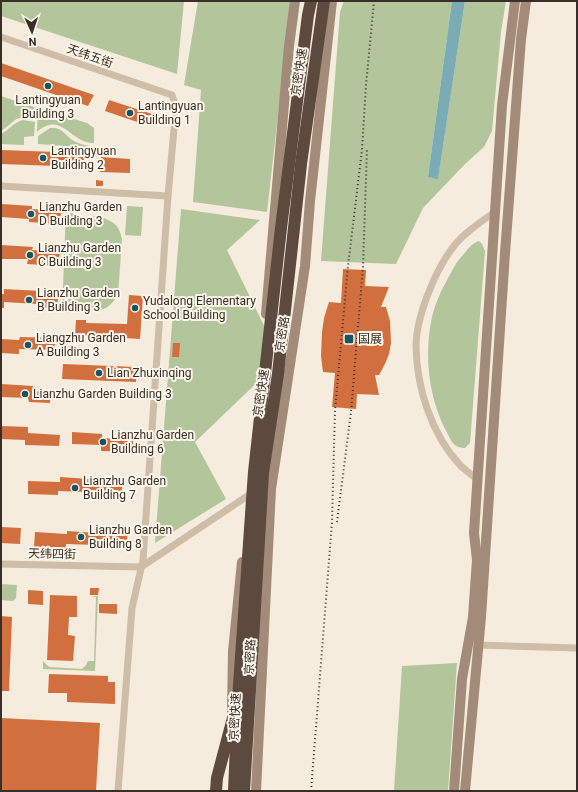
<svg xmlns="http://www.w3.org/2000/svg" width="578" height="792" viewBox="0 0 578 792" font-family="Roboto,'Noto Sans SC',sans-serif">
<rect width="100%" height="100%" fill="#f5ecdd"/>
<!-- green -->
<g fill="#b3c59b">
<path d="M1 1H184L177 74 1 16Z"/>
<path d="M198 1H291L267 212 193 202 201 90 184 85Z"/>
<path d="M344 1H452L428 177 438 178 465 1H506L501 32 492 131 484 147 465 164 423 208 396 264 321 261 340 12Z"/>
<path d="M1 96 34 107V119C13 115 17 121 1 131Z"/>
<path d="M38 108 87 123 94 128V143C71 144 61 110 37 132Z"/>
<path d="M23 120 35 122 34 136 24 137V145L1 144V134C9 130 14 122 23 120Z"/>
<path d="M50 128C64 127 64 135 74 141 79 144 88 146 93 146V148L38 144V136Z"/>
<path d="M127 206 143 207 141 236 125 235Z"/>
<path d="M181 209 260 220 227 250 271 340 268 372 195 442 226 499 155 543Z"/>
<path d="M66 210H74L73 227 84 219 90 217 96 216 104 218 112 222 117 226 120 232 122 239 118 295C106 315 89 315 72 302V313L62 312Z"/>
<path d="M479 241 482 244 485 251 470 443 465 448C452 448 451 439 445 429 428 395 424 353 432 317 435 304 441 291 447 280 452 271 456 262 463 255 468 249 472 243 479 241Z"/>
<path d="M1 584 17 585 16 598 13 601 1 600Z"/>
<path d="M91 596H98L95 671 43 669V661L49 667 82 669 86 665 88 661H94L96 597Z"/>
<path d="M457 663 448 791H394L402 666Z"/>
</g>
<!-- water -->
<path fill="#79acb5" d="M452 1H465L438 179 428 177Z"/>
<!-- building -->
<g fill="#d1703e">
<path d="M1 63 94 95 88 106 1 76Z"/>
<path d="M109 100 155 115 149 126 105 111Z"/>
<path d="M1 150 84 153V167L1 164Z"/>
<path d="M101 157 130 159V173L100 172Z"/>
<path d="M96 180 103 181V186H96Z"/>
<path d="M1 204 32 206V209L61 211 60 224 29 222V219L1 217Z"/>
<path d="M1 245 33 247 32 250 60 252 58 266 27 264 28 259H1Z"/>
<path d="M343 269 366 270 365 286 389 287 381 307H386L390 321 391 343 389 354 385 364 379 375H375L379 395 357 394 356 409 332 407 335 373 323 372 321 356 322 332 324 318 329 302 341 303Z"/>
<path d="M4 289 41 291V297L58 298 57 308 36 307 37 304 4 302V308H1V294H4Z"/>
<path d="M129 295 143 296 140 339 75 335 76 320H86V323L127 324Z"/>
<path d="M20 337 56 338 54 350 19 349V354L1 353V339L19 340Z"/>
<path d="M173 343H180L179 357H172Z"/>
<path d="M63 364 136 367V382L62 379Z"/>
<path d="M1 384 33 386V391L50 392V403L29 402 28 398 1 397Z"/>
<path d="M1 426 28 427V433L60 435 59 446 25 445V440L1 439Z"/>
<path d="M72 432 102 434V438L133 440V452L101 451V445L72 444Z"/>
<path d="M60 477 89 479V483L122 485V495L87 494V492L58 491V495L28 494V481L60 482Z"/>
<path d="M1 527 21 528 20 544 1 543Z"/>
<path d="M98 527 128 528 127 541 98 540 97 545 66 544V548L34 547 35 532 67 534V531L97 533Z"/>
<path d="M90 588H99L98 595H90Z"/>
<path d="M28 590 43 591V605L28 604Z"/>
<path d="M50 595 77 596V617H69L68 635 75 636 73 661 47 660Z"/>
<path d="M99 604H117V614L99 613Z"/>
<path d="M1 616 12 617 9 691H1Z"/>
<path d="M49 674 108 676V682H115V704L67 702V693H48Z"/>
<path d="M1 718 100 723 96 791H1Z"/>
</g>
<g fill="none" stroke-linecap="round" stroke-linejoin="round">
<!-- street -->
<g stroke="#cebda7" stroke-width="7">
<path d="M1 37 172 95 176 107 168 196 143 560 132 608 118 791"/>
<path d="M1 186 168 196"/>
<path d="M478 480C472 475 465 470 460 465 431 434 417 388 416 347 416 317 435 270 454 246 465 232 481 222 496 211"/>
<path d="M1 564 141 567 249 495"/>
<path d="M478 645 577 648"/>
</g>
<!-- secondary -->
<g stroke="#a28b78" stroke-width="10">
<path d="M266 314 289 46 295 1"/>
<path d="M232 712 233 651 242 562"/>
<path d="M256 791 271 489 305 266 310 201 332 1"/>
<path d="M454 791 462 679 473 617 477 560 474 533 502 105 515 1"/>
<path d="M465 791 481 617 505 253 521 39 526 1"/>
</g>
<!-- highway -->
<g stroke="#5c4a3e" stroke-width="12">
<path d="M234 791 238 699 254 472 281 228 308 15 311 1"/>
<path d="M244 791 263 473 278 374 301 164 324 1"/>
</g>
<!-- rail -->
<g stroke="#3a2f28" stroke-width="2" stroke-dasharray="1 3" stroke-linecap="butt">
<path d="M337 522 351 412 363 267 367 149"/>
<path d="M311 791 332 522 335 410 348 266 362 150 366 85 374 1"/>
</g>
<!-- highway-bridge -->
<path stroke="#5c4a3e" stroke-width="12" d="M216 791 217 778 238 699"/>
</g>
<!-- markers -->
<g fill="#195560" stroke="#fbf5ea" stroke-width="1.5">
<circle cx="48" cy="86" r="4"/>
<circle cx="130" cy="113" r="4"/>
<circle cx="43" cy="158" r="4"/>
<circle cx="31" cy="214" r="4"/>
<circle cx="30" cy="255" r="4"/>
<circle cx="29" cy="300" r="4"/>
<circle cx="135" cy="308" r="4"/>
<rect x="344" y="334" width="10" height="10" rx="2"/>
<circle cx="28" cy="345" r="4"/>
<circle cx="99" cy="373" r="4"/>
<circle cx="25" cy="394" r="4"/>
<circle cx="103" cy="442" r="4"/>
<circle cx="75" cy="488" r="4"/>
<circle cx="81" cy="537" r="4"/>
</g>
<g text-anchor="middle" stroke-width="4" stroke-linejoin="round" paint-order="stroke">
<!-- street labels -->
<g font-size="12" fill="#3a2f28" stroke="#fbf5ea">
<text transform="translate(90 56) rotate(19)" y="4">天纬五街</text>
<text transform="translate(299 72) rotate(-82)" y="4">京密快速</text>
<text transform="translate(282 334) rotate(-81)" y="4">京密路</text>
<text transform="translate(261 393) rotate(-82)" y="4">京密快速</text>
<text transform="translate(52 554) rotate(1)" y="4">天纬四街</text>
<text transform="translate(250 657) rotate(-87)" y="4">京密路</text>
<text transform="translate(235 717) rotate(-87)" y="4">京密快速</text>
</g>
<!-- poi labels -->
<g font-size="12" fill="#3a2f28" stroke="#fbf5ea" text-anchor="start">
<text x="48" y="104" text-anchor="middle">Lantingyuan<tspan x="48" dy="14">Building 3</tspan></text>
<text x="138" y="110">Lantingyuan<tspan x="138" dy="14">Building 1</tspan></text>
<text x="51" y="155">Lantingyuan<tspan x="51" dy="14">Building 2</tspan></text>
<text x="39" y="211">Lianzhu Garden<tspan x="39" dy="14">D Building 3</tspan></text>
<text x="38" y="252">Lianzhu Garden<tspan x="38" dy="14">C Building 3</tspan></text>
<text x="37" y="297">Lianzhu Garden<tspan x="37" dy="14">B Building 3</tspan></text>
<text x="143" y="305">Yudalong Elementary<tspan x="143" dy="14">School Building</tspan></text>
<text x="36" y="342">Liangzhu Garden<tspan x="36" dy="14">A Building 3</tspan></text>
<text x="358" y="343">国展</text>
<text x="107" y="377">Lian Zhuxinqing</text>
<text x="33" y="398">Lianzhu Garden Building 3</text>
<text x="111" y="439">Lianzhu Garden<tspan x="111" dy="14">Building 6</tspan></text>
<text x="83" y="485">Lianzhu Garden<tspan x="83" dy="14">Building 7</tspan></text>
<text x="89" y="534">Lianzhu Garden<tspan x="89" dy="14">Building 8</tspan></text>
</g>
</g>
<!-- border -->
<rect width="578" height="792" fill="none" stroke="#3a2f28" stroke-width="4"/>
<!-- north arrow -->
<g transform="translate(32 32) rotate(177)" stroke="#fbf5ea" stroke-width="3" paint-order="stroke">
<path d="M0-3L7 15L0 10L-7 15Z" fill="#3a2f28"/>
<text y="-6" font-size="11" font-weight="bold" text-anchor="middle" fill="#3a2f28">N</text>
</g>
</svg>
